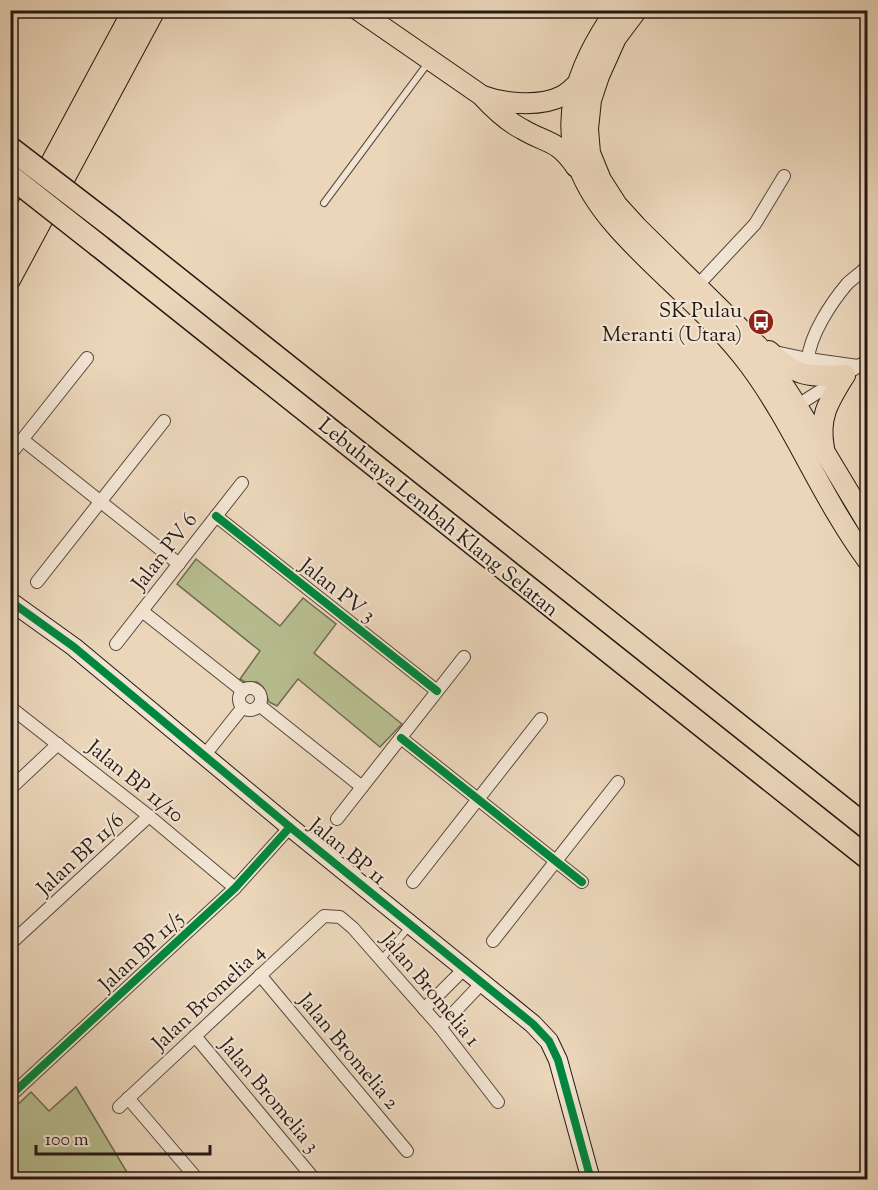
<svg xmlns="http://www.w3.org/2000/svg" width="878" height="1190" viewBox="0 0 878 1190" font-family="'Sorts Mill Goudy',serif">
<rect width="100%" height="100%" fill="#ebd6ba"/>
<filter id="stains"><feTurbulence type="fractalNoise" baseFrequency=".00333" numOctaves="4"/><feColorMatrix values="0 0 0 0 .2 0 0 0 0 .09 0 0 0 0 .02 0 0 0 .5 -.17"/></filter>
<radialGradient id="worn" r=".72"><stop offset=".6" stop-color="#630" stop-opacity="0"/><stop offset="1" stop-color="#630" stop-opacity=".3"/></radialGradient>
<!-- green -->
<g fill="#b7be90" stroke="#6e6b52" stroke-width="1.5">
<path d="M196 559 280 626 303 598 336 624 314 653 402 724 380 747 298 679 277 706 269 702 263 687 257 682H245L240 679 260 651 177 584Z"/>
<path d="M76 1087 131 1179H11V1111L31 1092 49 1111Z"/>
</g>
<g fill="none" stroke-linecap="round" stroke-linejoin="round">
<!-- lane casing -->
<g stroke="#56483e" stroke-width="8">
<g id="lane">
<path d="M324 203 428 63"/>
<path d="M381 960 410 926"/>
</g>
</g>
<!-- street casing -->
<g stroke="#56483e" stroke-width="14">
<g id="street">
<path d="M698 285 755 224 784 176"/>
<path d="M775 352 808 359 858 366"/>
<path d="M808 359C810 335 831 303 847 284 854 277 862 273 868 265"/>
<path d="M792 409 868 360"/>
<path d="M23 440 179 564"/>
<path d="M10 455 87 358"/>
<path d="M216 516 437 691"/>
<path d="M37 582 164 421"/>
<path d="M142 611 243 691"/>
<path d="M116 644 242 483"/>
<circle cx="250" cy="699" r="11"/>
<path d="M259 705 362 787"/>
<path d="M10 707 149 816 235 888"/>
<path d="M401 738 582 882"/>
<path d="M204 756 243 707"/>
<path d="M10 789 58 744"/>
<path d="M337 819 464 657"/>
<path d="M413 882 541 719"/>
<path d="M493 941 618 782"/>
<path d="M10 944 149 816"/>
<path d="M260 975 407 1151"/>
<path d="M424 1009 464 969"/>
<path d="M440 1027 482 983"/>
<path d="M195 1036 315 1180"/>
<path d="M10 1096 235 888 290 827"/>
<path d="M128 1098 198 1180"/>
<path d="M119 1107 324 916 340 917 353 928 440 1027 498 1102"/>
</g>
</g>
<!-- secondary casing -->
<g stroke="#241814" stroke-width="20">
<path id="secondary" d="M10 601 74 647 290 827 533 1024 549 1041 558 1060 591 1180"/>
</g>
<!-- primary casing -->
<g stroke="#241814" stroke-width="22">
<g id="primary">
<path d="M358 10 481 95C493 108 506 121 522 129 547 144 557 139 576 167"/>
<path d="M616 10C491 187 658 243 750 366 795 427 822 499 868 561"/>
<path d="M637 10 616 38 599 76 591 100 588 129 590 153 601 180 617 205 637 227 758 346 797 406 868 524"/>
<path d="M483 96C504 104 541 107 562 96 568 93 573 88 577 84"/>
<path d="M10 239 133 10"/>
<path d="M10 280 155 10"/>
<path d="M769 351C797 377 807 377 845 375"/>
<path d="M824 448C818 417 829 401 845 375"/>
</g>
</g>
<!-- highway casing -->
<g stroke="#241814" stroke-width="25">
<g id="highway">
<path d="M113 227 868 828"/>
<path d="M99 246 868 858"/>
</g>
</g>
<!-- lane -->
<use href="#lane" stroke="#f2e4d2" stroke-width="6"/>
<!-- street -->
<use href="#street" stroke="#f2e4d2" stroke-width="12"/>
<!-- secondary -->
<use href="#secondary" stroke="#f2e4d2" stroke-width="18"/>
<!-- primary -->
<use href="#primary" stroke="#ebd6ba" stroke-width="20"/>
<!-- highway -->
<use href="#highway" stroke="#ebd6ba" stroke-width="22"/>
<!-- highway-bridge casing -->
<g stroke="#241814" stroke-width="25" stroke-linecap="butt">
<g id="highway-bridge">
<path d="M10 148 113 227"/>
<path d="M10 176 99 246"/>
</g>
</g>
<!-- highway-bridge -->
<use href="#highway-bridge" stroke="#ebd6ba" stroke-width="22"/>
<!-- cycleway casing -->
<g stroke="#f2e4d2" stroke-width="11">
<g id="cycleway">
<path d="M216 516 437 691"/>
<path d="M10 601 74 647 290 827 533 1024 549 1041 558 1060 591 1180"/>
<path d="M401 738 582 882"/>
<path d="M10 1096 235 888 290 827"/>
</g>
</g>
<!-- cycleway -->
<use href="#cycleway" stroke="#00873e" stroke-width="8"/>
</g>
<!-- icons -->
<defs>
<g id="bus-disc" transform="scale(1.35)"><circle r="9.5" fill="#8f2418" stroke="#f2e4d2"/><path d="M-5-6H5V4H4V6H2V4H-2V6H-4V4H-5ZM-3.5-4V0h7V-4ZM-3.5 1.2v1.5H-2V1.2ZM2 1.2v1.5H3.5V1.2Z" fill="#fff"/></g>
</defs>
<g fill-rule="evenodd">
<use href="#bus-disc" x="761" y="322"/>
</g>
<g text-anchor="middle" stroke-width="4.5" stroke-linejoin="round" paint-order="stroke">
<!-- poi labels -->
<g font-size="21" fill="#241814" stroke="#f2e4d2" text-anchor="end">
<text x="742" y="317">SK Pulau<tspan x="742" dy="24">Meranti (Utara)</tspan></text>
</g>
<!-- street labels -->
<g font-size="21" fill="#241814" stroke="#f2e4d2">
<text transform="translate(439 517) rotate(39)" y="7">Lebuhraya Lembah Klang Selatan</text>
<text transform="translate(164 551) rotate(-52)" y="7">Jalan PV 6</text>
<text transform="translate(338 590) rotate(38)" y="7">Jalan PV 3</text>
<text transform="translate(136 781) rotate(39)" y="7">Jalan BP 11/10</text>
<text transform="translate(348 851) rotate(39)" y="7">Jalan BP 11</text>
<text transform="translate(80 854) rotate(-43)" y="7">Jalan BP 11/6</text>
<text transform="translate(141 951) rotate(-43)" y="7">Jalan BP 11/5</text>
<text transform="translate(431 989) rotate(50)" y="7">Jalan Bromelia 1</text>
<text transform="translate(208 997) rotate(-43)" y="7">Jalan Bromelia 4</text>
<text transform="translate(349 1051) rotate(50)" y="7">Jalan Bromelia 2</text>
<text transform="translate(270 1095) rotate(50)" y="7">Jalan Bromelia 3</text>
</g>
</g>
<!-- margin -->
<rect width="878" height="1190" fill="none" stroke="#ebd6ba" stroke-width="36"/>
<rect x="12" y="12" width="854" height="1166" fill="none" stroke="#241814" stroke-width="3"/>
<rect x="18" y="18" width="842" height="1154" fill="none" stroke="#241814" stroke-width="1.5"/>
<!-- scale -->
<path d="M36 1145v9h174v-9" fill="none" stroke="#241814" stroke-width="3"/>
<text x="45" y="1145" font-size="18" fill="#241814" stroke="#f2e4d2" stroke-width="4.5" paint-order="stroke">100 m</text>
<rect width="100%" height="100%" filter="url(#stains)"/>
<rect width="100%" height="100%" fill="url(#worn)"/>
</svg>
